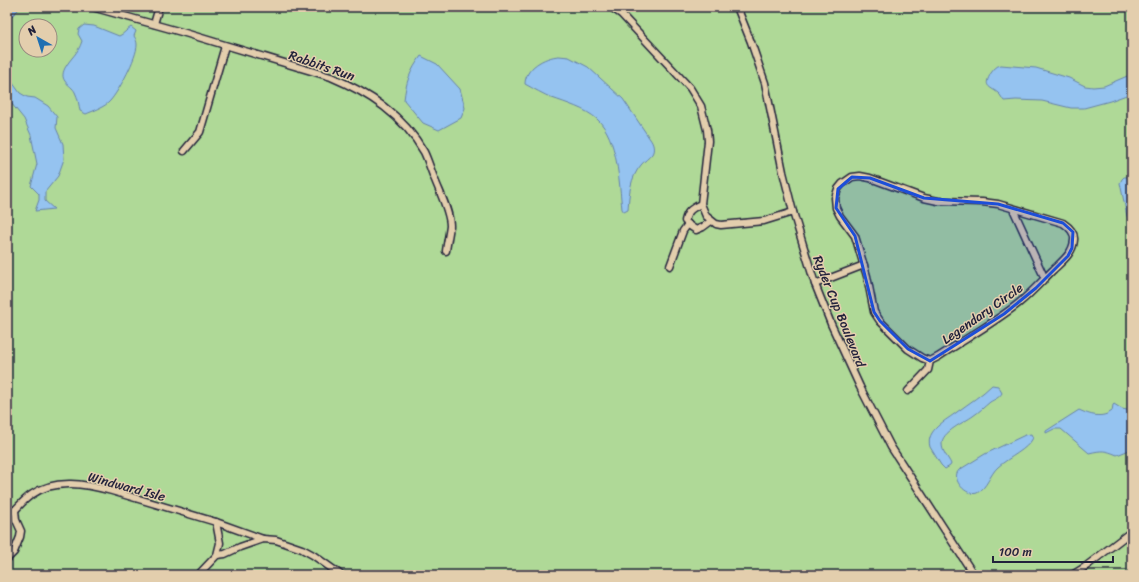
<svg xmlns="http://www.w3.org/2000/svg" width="1139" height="582" viewBox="0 0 1139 582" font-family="Sriracha,sans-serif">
<rect width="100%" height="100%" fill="#e1c6a7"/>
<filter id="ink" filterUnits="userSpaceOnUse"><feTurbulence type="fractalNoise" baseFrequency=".025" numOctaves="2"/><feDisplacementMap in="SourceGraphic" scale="8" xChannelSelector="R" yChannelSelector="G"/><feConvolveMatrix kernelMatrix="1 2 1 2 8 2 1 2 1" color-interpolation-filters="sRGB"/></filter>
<g filter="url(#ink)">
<!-- green -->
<path fill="#afd997" stroke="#687e69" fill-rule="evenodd" d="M7 7H1132V575H7ZM26 26H50V50H26Z"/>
<!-- water -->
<g fill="#95c3f0" stroke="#6783a8">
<path d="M7 7H19V9L7 21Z"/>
<path d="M84 25 94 26 119 36C124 34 126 30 131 27L136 31 134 36C136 39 137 42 137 45 137 57 119 91 110 101 105 107 93 111 86 114L80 111C79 105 78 98 75 92 71 84 58 82 65 68 71 57 78 54 82 41L78 34 79 29Z"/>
<path d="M421 56 437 64 460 89 465 108 461 118 439 130 423 123 404 100C406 82 410 71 421 56Z"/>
<path d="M559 56 569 57 588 67 623 99 650 139C653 143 655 149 652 154 649 158 644 161 641 165 630 178 629 194 628 210L624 212 622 209C619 182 618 138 597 119 586 109 566 103 552 98 543 94 534 89 525 84 525 68 544 57 559 56Z"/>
<path d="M1001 65 1036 68 1069 78 1085 86 1093 87 1104 86 1132 74V93L1110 101 1084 108H1071L1042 101 1016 100 1004 101C1002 99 1001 95 998 93 989 86 983 87 991 73 994 69 996 66 1001 65Z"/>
<path d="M7 75 20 93 27 97 35 98 48 106 57 117 56 128 63 144 64 159 58 176 45 192V201L54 209 35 211 39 200V194L31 186 37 164 31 135 24 119 7 98Z"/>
<path d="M1124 177H1132V227L1127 216 1120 183 1122 179Z"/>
<path d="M992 385 998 386 1002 393C999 398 995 399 990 402 984 407 979 412 973 416 965 422 941 432 942 444 942 452 948 457 951 464L950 466 945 469 941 465 930 447C925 430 947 420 957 412 969 403 982 395 992 385Z"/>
<path d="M1114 404 1122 409 1132 411V449L1117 455C1105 450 1102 450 1089 453L1061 429H1054L1046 433V431L1079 410C1090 415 1102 419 1112 411L1113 405Z"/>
<path d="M1031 434 1033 438C1027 450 1009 457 998 467 990 474 987 488 977 493 967 497 950 479 959 470L985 454 1025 435Z"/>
</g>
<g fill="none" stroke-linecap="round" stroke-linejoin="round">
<!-- minor casing -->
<g stroke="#22223b" stroke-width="9">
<g id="minor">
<path d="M92 7 185 33 331 77C369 93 403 115 424 152 428 160 431 171 435 180 440 193 450 212 450 226 449 234 447 243 446 251"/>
<path d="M611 7 621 14 690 88 701 106 707 130 708 141 701 204 706 216 716 224 721 225 764 221 793 212"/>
<path d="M737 7 751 42 765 83 783 172 793 212 815 284 831 324 860 387 891 447 974 575"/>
<path d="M154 24 159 7"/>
<path d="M184 151 200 132 225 46"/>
<path d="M701 204C692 208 687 211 685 221L690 226 696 230 703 227 711 221"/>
<path d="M1013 209 1045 279"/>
<path d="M670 266 683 231 688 224"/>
<path d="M815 284 864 265"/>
<path d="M908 391 928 370 930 361 938 357C965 339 994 323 1019 303 1031 293 1041 282 1052 271 1061 262 1073 254 1074 240 1075 232 1069 227 1063 223L998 204 982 202 938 201 924 198 870 178 860 176 852 177 842 184 838 189 835 198 836 208 840 216 855 236 867 276 874 312 880 321 908 349 922 358 930 361"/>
<path d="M15 510C20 505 25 499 31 495 55 478 86 484 112 491L216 522 263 539"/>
<path d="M7 513 15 510 16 520 21 531 20 537 14 552 7 559"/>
<path d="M216 522 220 543 217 555"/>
<path d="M198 575 217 555 225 554 240 547 263 539 276 540 302 549 313 555 341 575"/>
<path d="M1072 575 1085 567 1132 531"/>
</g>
</g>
<!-- minor -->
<use href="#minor" stroke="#e3cead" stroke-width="6"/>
</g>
</g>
<!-- marked area -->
<path fill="#1d4ed8" fill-opacity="0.2" stroke="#1d4ed8" stroke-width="3" stroke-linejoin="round" d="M852 177 870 178 924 198 998 204 1063 223 1073 232 1072 248 1068 256 1036 288 1004 314 930 361 908 349 880 321 874 312 855 236 836 208 838 189Z"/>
<g text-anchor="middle" stroke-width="3" stroke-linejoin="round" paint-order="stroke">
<!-- street labels -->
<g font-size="13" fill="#22223b" stroke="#e3cead">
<text transform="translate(322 65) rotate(19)" y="5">Rabbits Run</text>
<text transform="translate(840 311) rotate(68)" y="5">Ryder Cup Boulevard</text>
<text transform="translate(982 313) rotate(-35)" y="5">Legendary Circle</text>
<text transform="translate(127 486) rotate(15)" y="5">Windward Isle</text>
</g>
</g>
<!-- margin -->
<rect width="1139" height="582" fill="none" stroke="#e3cead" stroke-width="24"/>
<rect x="12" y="12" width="1115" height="558" fill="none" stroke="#22223b" stroke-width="1.5" filter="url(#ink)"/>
<!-- north arrow -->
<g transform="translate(38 38) rotate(321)"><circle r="19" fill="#e3cead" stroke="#96897f"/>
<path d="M0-3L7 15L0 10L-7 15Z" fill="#1f6fb2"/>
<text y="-6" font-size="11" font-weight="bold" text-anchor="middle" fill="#22223b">N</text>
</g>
<!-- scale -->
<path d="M993 556v6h120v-6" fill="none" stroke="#22223b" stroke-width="2"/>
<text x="999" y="556" font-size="12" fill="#22223b" stroke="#e3cead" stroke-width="3" paint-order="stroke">100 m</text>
</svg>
